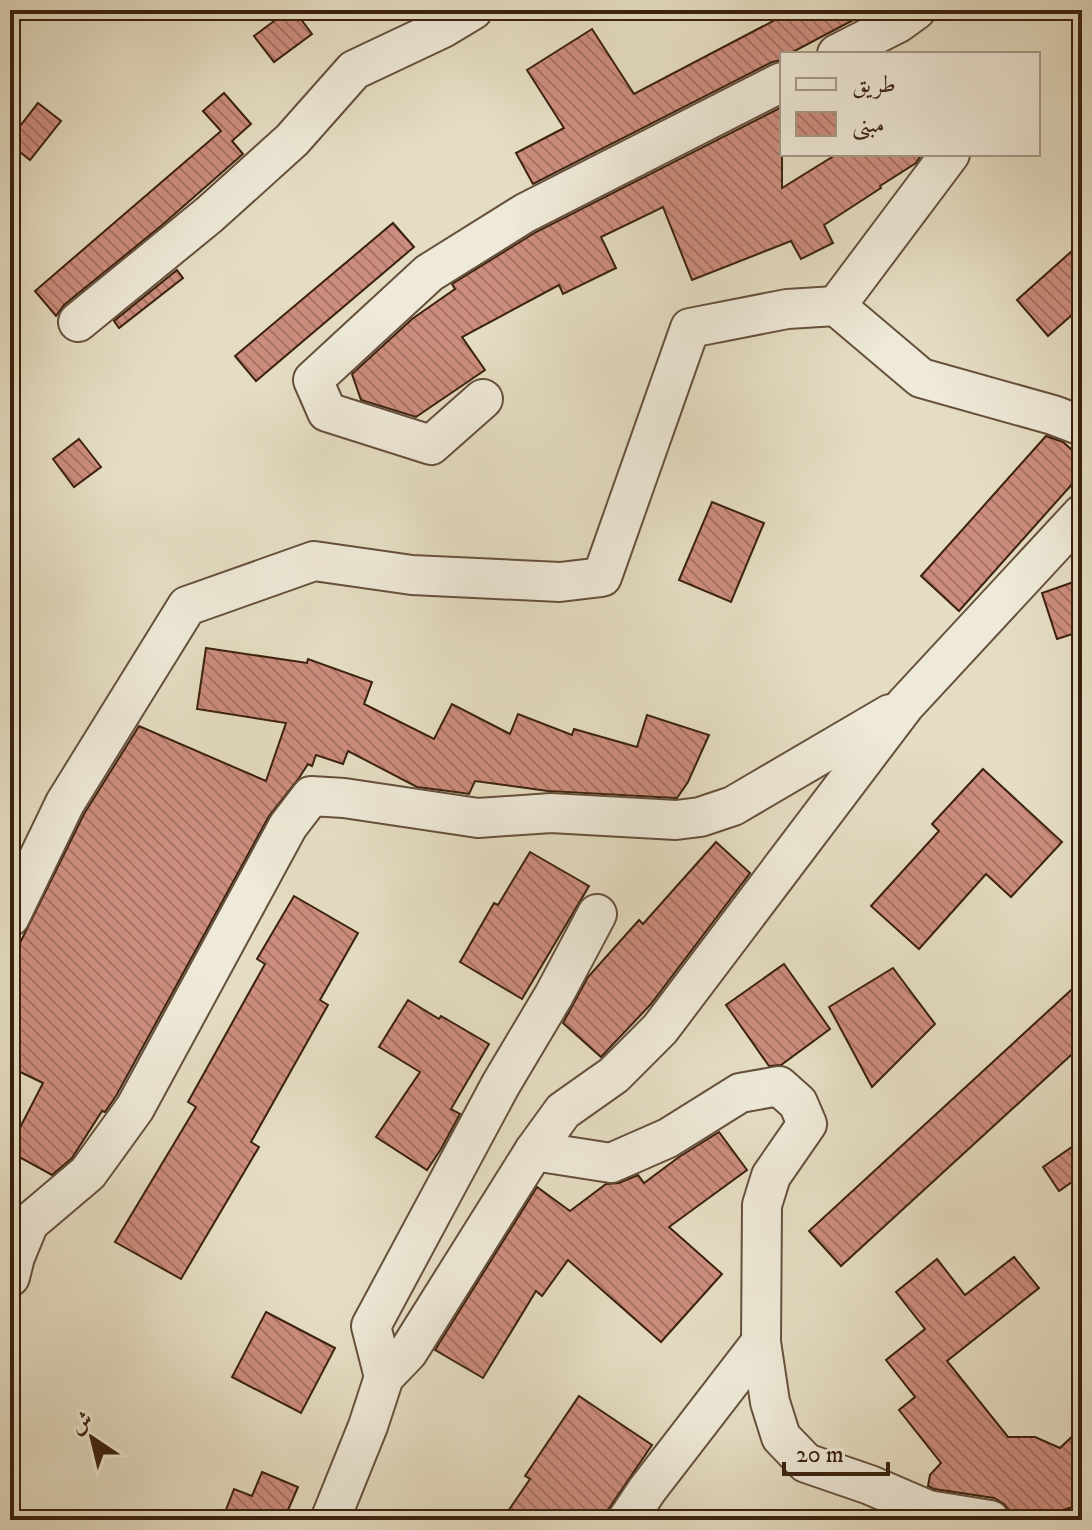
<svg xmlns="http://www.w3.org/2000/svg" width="1092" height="1530" viewBox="0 0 1092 1530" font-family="'IM FELL DW Pica',Amiri,serif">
<defs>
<pattern id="building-back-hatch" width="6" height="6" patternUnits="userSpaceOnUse" patternTransform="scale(2)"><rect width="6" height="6" fill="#cd8d7e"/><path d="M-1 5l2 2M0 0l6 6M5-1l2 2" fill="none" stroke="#a87366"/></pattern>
</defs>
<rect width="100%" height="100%" fill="#e5ddc3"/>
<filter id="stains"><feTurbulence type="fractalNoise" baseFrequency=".0025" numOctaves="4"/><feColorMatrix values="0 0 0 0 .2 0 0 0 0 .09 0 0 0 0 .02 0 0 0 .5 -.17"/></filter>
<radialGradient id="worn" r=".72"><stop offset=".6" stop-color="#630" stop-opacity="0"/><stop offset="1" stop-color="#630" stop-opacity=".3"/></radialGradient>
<!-- building -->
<g fill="url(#building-back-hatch)" stroke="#3b210f" stroke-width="2">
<path d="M289 10H294L312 34 274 62 254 36Z"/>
<path d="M794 10H872L789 54H782V60L772 62 533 184 516 153 564 128 527 70 592 29 634 94Z"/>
<path d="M224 93 251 124 232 141 243 154 161 226 64 305 56 316 35 291 221 131 203 111Z"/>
<path d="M38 103 61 121 30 160 10 144V139Z"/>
<path d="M782 107V188L837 154H922L916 163 880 186 881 188 824 225 833 243 801 259 791 241 692 280 663 207 601 237 616 268 563 294 559 285 462 337 485 370 416 417 361 400 352 374 412 319 455 289 452 284 536 232Z"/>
<path d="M393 223 414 247 256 381 235 356Z"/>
<path d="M1082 242V306L1048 336 1017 300Z"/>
<path d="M177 270 183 278 119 328 114 321Z"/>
<path d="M1046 436 1063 442 1082 459V473L959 611 921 576Z"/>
<path d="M79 439 101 467 74 487 53 459Z"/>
<path d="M712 502 764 523 731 602 679 580Z"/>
<path d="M1082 579V631L1057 639 1042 593Z"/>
<path d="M206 648 307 663 308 659 372 682 364 704 434 739 452 704 510 734 518 714 572 735 574 729 637 747 647 715 709 735 688 782 677 798H675L548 791 475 781 469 794 456 792 417 787 348 751 343 764 316 755 312 766 308 764 299 778 269 816 116 1096 105 1112 102 1111 72 1158 52 1175 10 1152V1147L43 1083 10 1067V963L84 814 139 726 266 781 286 723 197 709Z"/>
<path d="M983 769 1062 842 1011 897 986 874 919 949 871 906 939 831 932 824Z"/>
<path d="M716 842 750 873 651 1004 601 1057 563 1023 588 977 639 920 643 924Z"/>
<path d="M530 852 589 886 522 999 460 962 494 903 498 905Z"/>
<path d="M294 896 358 933 320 1000 328 1005 251 1142 259 1147 181 1279 115 1242 196 1107 188 1102 265 964 257 959Z"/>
<path d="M784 964 830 1029 781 1065 769 1066 726 1005Z"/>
<path d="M893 968 935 1024 872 1087 829 1007Z"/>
<path d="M1082 980V1045L841 1266 809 1231Z"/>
<path d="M408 1000 439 1019 441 1016 489 1044 451 1109 460 1114 441 1149 427 1170 376 1137 420 1072 379 1047Z"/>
<path d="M719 1132 747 1170 669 1227 722 1274 661 1342 568 1260 542 1296 536 1291 483 1378 435 1350 537 1187 570 1211 606 1184 619 1183 638 1175 644 1183 679 1157Z"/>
<path d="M1082 1140V1175L1059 1191 1043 1167Z"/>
<path d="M1014 1257 1039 1288 947 1361 1008 1437H1035L1060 1448 1082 1427V1504L1057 1512 1026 1513 1025 1520H1011L1010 1511 1004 1504 994 1498 934 1489 928 1486 930 1475 941 1463 899 1410 915 1397 886 1360 925 1329 896 1292 937 1259 965 1295Z"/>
<path d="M266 1312 335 1348 301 1413 232 1377Z"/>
<path d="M579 1396 652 1445 601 1520H502L530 1479 525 1476Z"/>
<path d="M262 1472 298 1487 288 1510 309 1518 308 1520H222L234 1489 252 1496Z"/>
</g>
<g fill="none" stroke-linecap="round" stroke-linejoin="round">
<!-- minor casing -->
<g stroke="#66503c" stroke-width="42">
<g id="minor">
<path d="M837 54 898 23 916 10"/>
<path d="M950 154 836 306 921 378 1053 415 1082 426"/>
<path d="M78 322 210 214 292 140 354 70 443 28 473 10"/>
<path d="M483 399 431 445 327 412 313 380 429 273 525 213 782 82"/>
<path d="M10 917 65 803 187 606 314 561 412 575 560 582 602 577 690 328 787 309 836 306"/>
<path d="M534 1151 611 1163 668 1138 740 1093 779 1086 798 1103 807 1124 771 1176 762 1205 761 1342 770 1402 781 1437 806 1463 870 1485 928 1510 990 1520"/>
<path d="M10 1277 15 1257 29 1223 88 1173 135 1108 288 826 311 796 344 798 478 818 551 813 676 820 700 817 733 806 890 714"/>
<path d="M384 1377 371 1326 501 1084 554 995 597 914"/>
<path d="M330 1520 368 1426 384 1377 408 1352 534 1151 563 1111 614 1075 660 1029 905 705 1082 514"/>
<path d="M627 1520 647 1490 761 1342"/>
</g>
</g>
<!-- minor -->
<use href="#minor" stroke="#eee9d8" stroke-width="38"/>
</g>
<!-- margin -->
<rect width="1092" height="1530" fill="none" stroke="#e5ddc3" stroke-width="40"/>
<rect x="12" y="12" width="1068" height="1506" fill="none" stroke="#3b210f" stroke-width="4"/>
<rect x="20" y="20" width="1052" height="1490" fill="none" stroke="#3b210f" stroke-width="2"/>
<!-- legend -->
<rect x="780" y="52" width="260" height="104" fill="#eee9d8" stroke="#a69988" stroke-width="2"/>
<rect x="796" y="78" width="40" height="12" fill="#eee9d8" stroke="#a69988" stroke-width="2"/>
<text x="852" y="92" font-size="24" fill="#3b210f">طريق</text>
<rect x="796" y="112" width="40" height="24" fill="url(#building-back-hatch)" stroke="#a69988" stroke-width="2"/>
<text x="852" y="132" font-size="24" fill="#3b210f">مبنى</text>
<!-- north arrow -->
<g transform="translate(92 1438) rotate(325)" stroke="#eee9d8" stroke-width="6" paint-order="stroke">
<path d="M0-6L14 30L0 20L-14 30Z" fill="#3b210f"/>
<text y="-12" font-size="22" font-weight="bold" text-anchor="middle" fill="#3b210f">ش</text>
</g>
<!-- scale -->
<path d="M784 1462v12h104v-12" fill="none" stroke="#3b210f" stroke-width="4"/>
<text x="796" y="1462" font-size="24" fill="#3b210f" stroke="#eee9d8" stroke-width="6" paint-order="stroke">20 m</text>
<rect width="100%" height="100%" filter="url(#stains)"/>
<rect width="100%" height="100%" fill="url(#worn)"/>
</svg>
